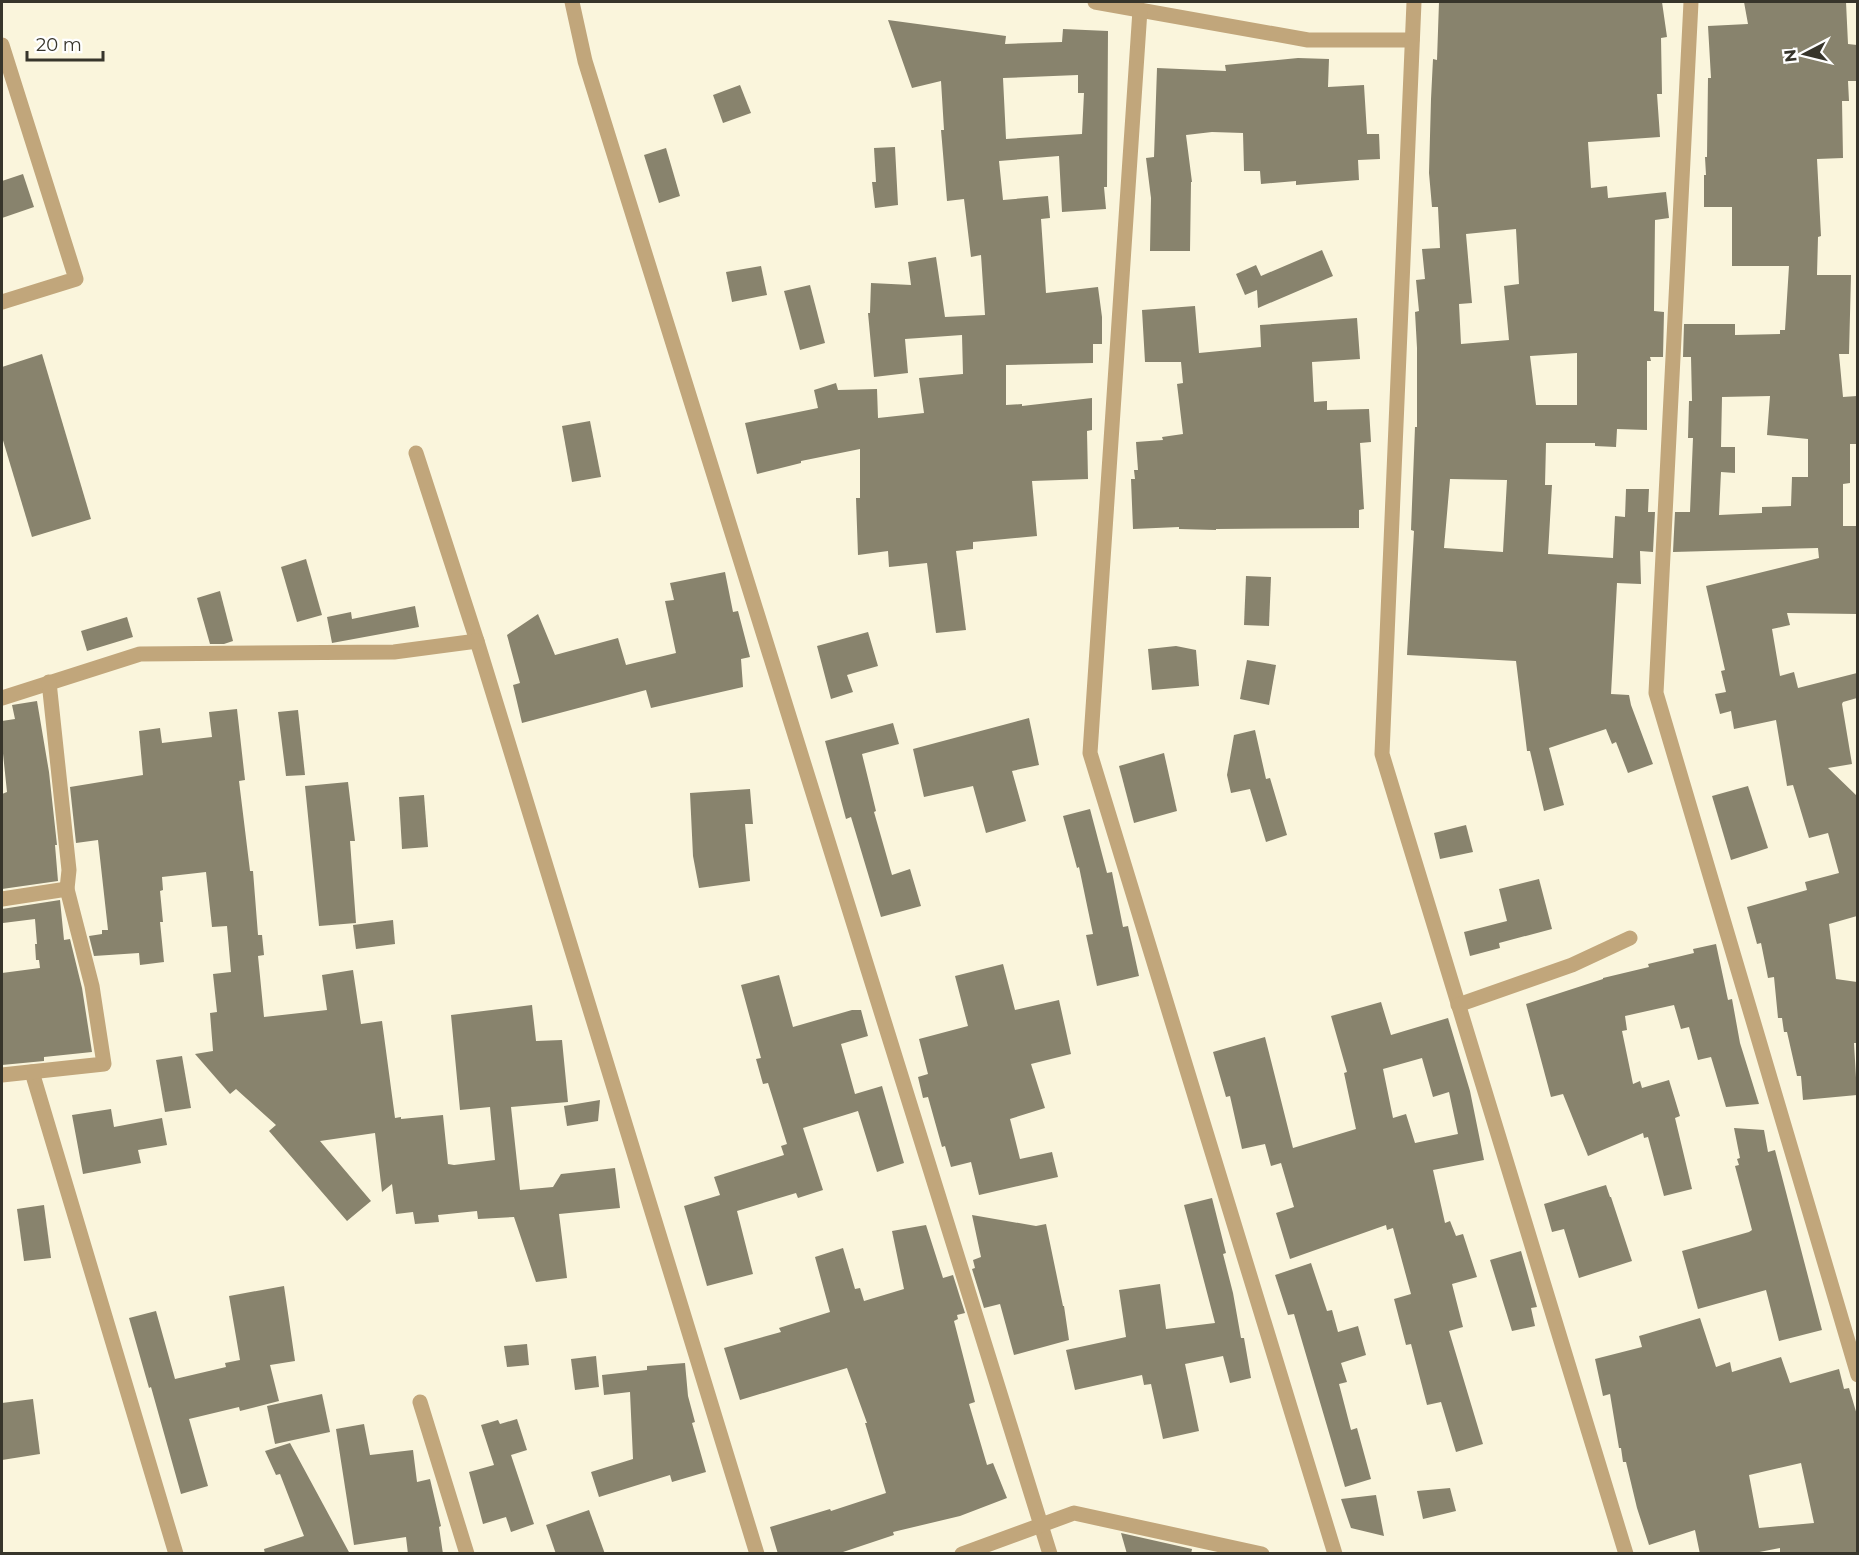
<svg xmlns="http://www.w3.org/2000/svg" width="1859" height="1555" viewBox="0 0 1859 1555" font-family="Montserrat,sans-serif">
<rect width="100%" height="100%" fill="#faf5dc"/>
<!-- building -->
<g fill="#88836d" fill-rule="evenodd">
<path d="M1439 2H1662L1667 37 1661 38 1662 94H1657L1660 137 1588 142 1591 188 1607 186 1608 198 1666 192 1669 218 1655 220 1654 311 1664 312 1663 357H1650L1651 361H1647V430L1617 429 1616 447 1595 446V443H1546L1545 485H1552L1548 554 1613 558 1615 516 1625 517 1626 489H1649L1648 512H1655L1653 552 1640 551 1641 584 1617 583 1611 694 1629 695 1631 705 1653 764 1628 773 1616 742 1612 744 1606 729 1549 748 1564 805 1544 811 1530 751H1527L1516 661 1407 655 1414 531 1411 530 1415 427H1417V348L1415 312 1419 311 1416 280 1425 279 1422 249 1440 248 1438 207H1432L1429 173 1431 99 1433 59 1437 60ZM1516 229 1519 284 1504 286 1509 340 1461 344 1459 304 1472 303 1466 234ZM1577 353V405H1536L1530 356ZM1450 479 1507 480 1503 552 1444 548Z"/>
<path d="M1744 2H1846L1848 44 1857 45V81H1848L1849 101H1842L1843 158 1817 159 1821 236 1818 237 1817 275H1851L1849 354H1839L1843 397 1857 396V444H1850V483L1843 484V526H1857V614L1787 613 1790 625 1772 629 1780 676 1794 672 1798 688 1857 673V698L1843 702 1842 704 1852 764 1828 768 1857 796V916L1829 924 1836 979 1857 982V1043H1854L1857 1095 1803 1100 1801 1076H1797L1787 1032H1784L1782 1018H1778L1774 977 1768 978 1761 943 1757 944 1747 907 1807 890 1805 882 1839 873 1828 833 1809 838 1793 785 1787 786 1776 720 1734 729 1731 711 1720 714 1715 694 1726 692 1721 671 1725 670 1706 586 1819 558 1818 548 1673 552 1675 512H1690L1693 438H1688L1689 401H1692L1691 357H1683L1684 324H1735V335L1780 334V330H1785L1789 266H1732V207H1704V175H1706L1705 157H1707L1708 78H1711L1708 26 1748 24ZM1770 396 1767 435 1808 439V477H1792L1791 506 1762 507V513L1719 515 1721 472 1735 473V447H1721L1722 397Z"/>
<path d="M888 20 1006 36 1005 44 1062 42 1063 29 1108 31 1107 187H1104L1106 209 1062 212 1059 156 999 161 1003 200 1048 196 1050 218 1041 219 1046 293 1098 287 1102 317V344H1093V363L1006 365V405L1022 404V406L1092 398V430L1087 431 1088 479 1032 481 1037 536 973 542V549L956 551 966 630 936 633 927 563 889 567 888 551 858 555 856 498H860V449L801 461V463L757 474 745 423 818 408 814 390 836 383 838 390 877 389 878 418 924 413 919 378 963 374 962 335 905 339 908 373 874 377 868 313H870L871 283 911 285 908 262 936 257 945 317 985 315 981 255 971 257 964 199 947 201 941 130H944L941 81 912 88ZM1078 75V93H1084L1082 134 1006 139 1003 78Z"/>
<path d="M1298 58 1329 59 1328 87 1364 85 1367 134H1379L1380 159 1358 160 1359 180 1296 185V181L1261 184 1260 171H1244L1243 133 1212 132 1186 135 1192 182H1191L1190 251H1150L1151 198 1146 158 1154 157 1157 68 1226 71 1225 65Z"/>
<path d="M740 85 751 113 723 123 713 95Z"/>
<path d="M895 147 898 205 875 208 872 182H876L874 148Z"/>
<path d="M666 148 680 196 659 203 644 155Z"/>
<path d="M23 174 34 207 2 218V181Z"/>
<path d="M1322 250 1333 276 1258 308 1257 290 1245 295 1236 274 1256 265 1261 276Z"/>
<path d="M761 266 767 295 732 302 726 272Z"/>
<path d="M810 285 825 343 800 350 784 291Z"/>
<path d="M1195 306 1199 353 1261 347 1260 325 1357 318 1360 359 1312 362 1314 402 1327 401V410L1369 409 1371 442 1360 443 1364 509 1359 510V528L1216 529V530L1179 529V527L1133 529 1131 479H1135L1134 470H1138L1136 442 1163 440 1162 437 1183 434 1177 384 1183 383 1181 362H1145L1142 310Z"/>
<path d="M42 354 91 519 32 537 2 437V367Z"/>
<path d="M590 421 601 477 572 482 562 426Z"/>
<path d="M306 559 322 615 297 622 281 567Z"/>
<path d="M725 572 733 612 738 611 750 657 741 659 743 687 651 708 646 690 522 723 513 685 520 683 507 635 538 614 555 655 618 638 626 665 676 653 665 601 674 600 670 583Z"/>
<path d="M1246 576 1271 577 1269 626 1244 625Z"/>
<path d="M220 591 233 641 224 644H210L197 598Z"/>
<path d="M415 606 419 627 332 643 327 617 351 612 352 619Z"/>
<path d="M127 617 133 637 87 651 81 631Z"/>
<path d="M868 632 878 666 847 675 853 692 831 699 817 646Z"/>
<path d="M1176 646 1196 650 1199 686 1152 690 1148 649Z"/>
<path d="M1247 660 1276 665 1269 705 1240 699Z"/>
<path d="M37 701 49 772 57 845H55L58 881 2 889V794L7 792 2 744V721L15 719 12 705Z"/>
<path d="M237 709 245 780 239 781 250 871H253L258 935H262L264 955 258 956 264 1017 327 1010 322 975 353 970 361 1024 382 1021 395 1118 401 1117V1119L443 1115 448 1164 454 1165 495 1160 490 1107 460 1110 451 1015 532 1005 536 1041 562 1040 568 1102 511 1107 520 1190 553 1187 561 1174 615 1168 620 1208 559 1214 567 1278 536 1282 514 1217 478 1219 477 1211 438 1215 439 1222 415 1224 413 1212 396 1214 392 1184 382 1192 375 1133 320 1141 371 1201 347 1221 269 1131 276 1125 236 1089 230 1094 195 1054 213 1051 210 1013 217 1012 213 974 231 972 227 926 212 927 206 872 162 877 163 890 160 891 163 922H160L164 962 140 965 139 953 94 956 89 936 102 934V930H108L98 840 76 843 70 787 143 775 139 731 160 728 162 743 212 737 209 712Z"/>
<path d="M298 710 305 775 286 776 278 712Z"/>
<path d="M1029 718 1039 765 1012 771 1026 821 986 833 973 786 924 797 913 749Z"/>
<path d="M893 723 899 744 862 754 876 811 874 812 892 875 910 869 921 906 881 917 851 817 846 819 825 741Z"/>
<path d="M1255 730 1266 779 1270 778 1287 835 1266 842 1250 789 1231 793 1227 775 1234 735Z"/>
<path d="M1164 753 1177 811 1134 823 1119 766Z"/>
<path d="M348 782 355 841H350L356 923 319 926 305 786Z"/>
<path d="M1748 786 1768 848 1731 860 1712 796Z"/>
<path d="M750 789 753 824H745L750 881 699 888 693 856 690 793Z"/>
<path d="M424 795 428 847 402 849 399 797Z"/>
<path d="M1090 809 1107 873 1112 872 1123 927 1128 926 1139 976 1097 986 1086 935 1093 934 1079 867 1077 868 1063 816Z"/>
<path d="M1466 825 1473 852 1440 859 1434 833Z"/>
<path d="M1539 879 1552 929 1499 943 1500 948 1470 956 1464 932 1507 921 1499 889Z"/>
<path d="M60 900 64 940 70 939 82 988 92 1052 44 1057V1061L2 1065V973L40 968 39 960H36L35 944H37L35 919 3 923 2 909Z"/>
<path d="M393 920 395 944 356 949 353 925Z"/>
<path d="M1716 944 1728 1000 1732 999 1740 1043 1759 1104 1726 1107 1711 1057 1698 1060 1689 1027 1681 1029 1674 1005 1625 1016 1627 1030 1622 1031 1633 1084 1640 1081 1642 1088 1669 1080 1680 1116 1675 1118 1692 1189 1664 1196 1648 1137 1644 1138 1643 1133 1588 1156 1563 1094 1551 1097 1526 1004 1603 979V978L1649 967 1648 964 1694 953 1693 949Z"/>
<path d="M1003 964 1015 1010 1059 1000 1071 1054 1031 1064 1045 1108 1010 1119 1020 1159 1052 1152 1058 1177 979 1195 971 1162 951 1167 945 1146 942 1147 928 1097 923 1098 918 1077 928 1074 919 1039 968 1026 955 976Z"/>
<path d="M779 975 793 1027 852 1010H861L868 1036 841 1044 855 1094 882 1086 904 1163 877 1172 858 1111 803 1128 823 1190 798 1198 796 1193 737 1211 753 1274 707 1286 684 1206 720 1195 714 1177 784 1155 781 1146 787 1144 768 1083 763 1084 756 1059 761 1058 741 985Z"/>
<path d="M1381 1002 1391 1035 1448 1018 1470 1091 1484 1160 1433 1170 1445 1223 1450 1221 1456 1236 1463 1234 1477 1277 1452 1284 1463 1327 1449 1331 1483 1444 1456 1452 1441 1402 1427 1405 1411 1344 1406 1345 1394 1299 1411 1294 1393 1228 1387 1230 1386 1225 1290 1259 1276 1213 1294 1207 1281 1163 1271 1166 1265 1144 1242 1149 1230 1096 1226 1097 1213 1052 1265 1037 1293 1148 1356 1129 1344 1073 1347 1072 1331 1016ZM1422 1058 1433 1097 1449 1092 1458 1134 1415 1143 1406 1114 1393 1118 1383 1069Z"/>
<path d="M182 1056 191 1108 165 1112 156 1060Z"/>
<path d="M600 1100 598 1121 567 1126 564 1106Z"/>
<path d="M111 1109 114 1127 162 1118 167 1145 138 1150 141 1163 83 1174 72 1115Z"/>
<path d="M1734 1128 1764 1130 1768 1152 1775 1150 1822 1330 1779 1341 1766 1290 1698 1309 1682 1251 1749 1232 1752 1230 1735 1166 1739 1165 1737 1159 1740 1158Z"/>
<path d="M1606 1185 1610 1197H1611L1632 1261 1579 1278 1564 1229 1552 1232 1544 1204Z"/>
<path d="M1212 1198 1226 1253 1223 1254 1233 1293 1241 1338H1244L1251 1378 1230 1383 1223 1356 1185 1364 1199 1431 1163 1439 1151 1384 1144 1385 1142 1375 1075 1390 1066 1350 1126 1337 1119 1290 1160 1284 1166 1329 1215 1323 1184 1205Z"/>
<path d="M44 1205 51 1258 24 1261 17 1209Z"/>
<path d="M972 1215 1036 1226 1046 1224 1063 1306H1064L1069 1340 1014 1355 1000 1304 984 1308 972 1269 975 1268 973 1260 981 1257Z"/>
<path d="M926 1225 943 1278 953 1275 965 1313 957 1315 958 1319 954 1321 975 1402 969 1404 987 1465 993 1463 1007 1498 960 1516 893 1532 894 1535 837 1554H778L770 1527 830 1509 831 1511 886 1493 865 1423H867L847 1368 740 1400 724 1348 781 1332 779 1328 830 1312 815 1257 843 1248 855 1289 860 1288 864 1301 904 1289 892 1231Z"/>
<path d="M1521 1251 1537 1307 1531 1308 1535 1326 1512 1331 1490 1260Z"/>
<path d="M1311 1263 1327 1311 1332 1310 1338 1332 1358 1326 1366 1355 1341 1363 1347 1382 1339 1384 1351 1430 1357 1428 1371 1479 1345 1487 1294 1314 1288 1315 1275 1275Z"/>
<path d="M284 1286 295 1361 270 1365 279 1401 240 1411 239 1407 189 1419 208 1486 181 1494 151 1387 149 1388 129 1318 156 1311 175 1379 226 1367 225 1363 240 1360 229 1296Z"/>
<path d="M1700 1318 1716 1367 1730 1362 1732 1372 1781 1357 1790 1383 1839 1369 1844 1389 1849 1388 1857 1415V1554H1780V1548L1749 1554H1700L1695 1530 1649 1545 1637 1508 1626 1462H1623L1621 1448H1619L1610 1394 1603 1396 1595 1359 1642 1347 1639 1336ZM1801 1463 1814 1523 1759 1528 1749 1475Z"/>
<path d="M527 1344 529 1365 507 1367 504 1346Z"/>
<path d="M596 1356 599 1387 575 1390 571 1359Z"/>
<path d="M685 1363 688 1396 695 1422 692 1423 706 1472 672 1482 670 1475 599 1497 591 1472 633 1459 630 1392 604 1395 602 1375 647 1370V1366Z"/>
<path d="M322 1394 330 1432 275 1444 267 1406Z"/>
<path d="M33 1399 40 1454 2 1460V1403Z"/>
<path d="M517 1419 527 1450 511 1455 534 1524 511 1532 506 1517 483 1524 469 1472 494 1465 481 1425 498 1420 500 1424Z"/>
<path d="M364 1424 370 1455 413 1450 417 1482 430 1479 441 1526 439 1527 443 1554H408L406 1537 354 1545 336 1429Z"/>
<path d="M290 1443 350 1554H265L264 1549 304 1536 280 1474 276 1475 265 1451Z"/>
<path d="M1450 1488 1456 1511 1423 1519 1417 1491Z"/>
<path d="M1376 1495 1384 1536 1351 1528 1341 1499Z"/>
<path d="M589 1510 605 1554H556L546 1525Z"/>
<path d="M1121 1533 1192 1549 1191 1554H1127Z"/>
</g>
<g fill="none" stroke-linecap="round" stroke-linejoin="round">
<!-- minor -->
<g stroke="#c1a67b" stroke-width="15">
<path d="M572 2 585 61 1050 1554"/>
<path d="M1095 2 1308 40H1412"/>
<path d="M1414 2 1382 754 1626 1554"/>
<path d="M1691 2 1656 693 1858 1375"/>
<path d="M1140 10 1090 753 1335 1554"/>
<path d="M2 45 76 279 2 302"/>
<path d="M416 453 477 641 757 1554"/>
<path d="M2 698 140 654 394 652 477 641"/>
<path d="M2 899 67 889"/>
<path d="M1458 1005 1572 965 1630 938"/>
<path d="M32 1072 176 1554"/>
<path d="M2 1075 104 1064 92 986 67 889 69 870 49 682"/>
<path d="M420 1402 467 1554"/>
<path d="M962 1554 1074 1513 1262 1554"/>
</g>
</g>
<!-- border -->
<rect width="1859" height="1555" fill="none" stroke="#37352b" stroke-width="6"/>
<!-- north arrow -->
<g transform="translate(1805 54) rotate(263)" stroke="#ffffff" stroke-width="4.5" paint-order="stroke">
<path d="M0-4.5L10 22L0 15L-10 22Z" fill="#37352b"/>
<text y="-9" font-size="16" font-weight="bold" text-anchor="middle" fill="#37352b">N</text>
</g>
<!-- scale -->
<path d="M27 51v9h76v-9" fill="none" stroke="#37352b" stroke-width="3"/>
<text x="36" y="51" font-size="18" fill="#37352b" stroke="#ffffff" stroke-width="4.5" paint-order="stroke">20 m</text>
</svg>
